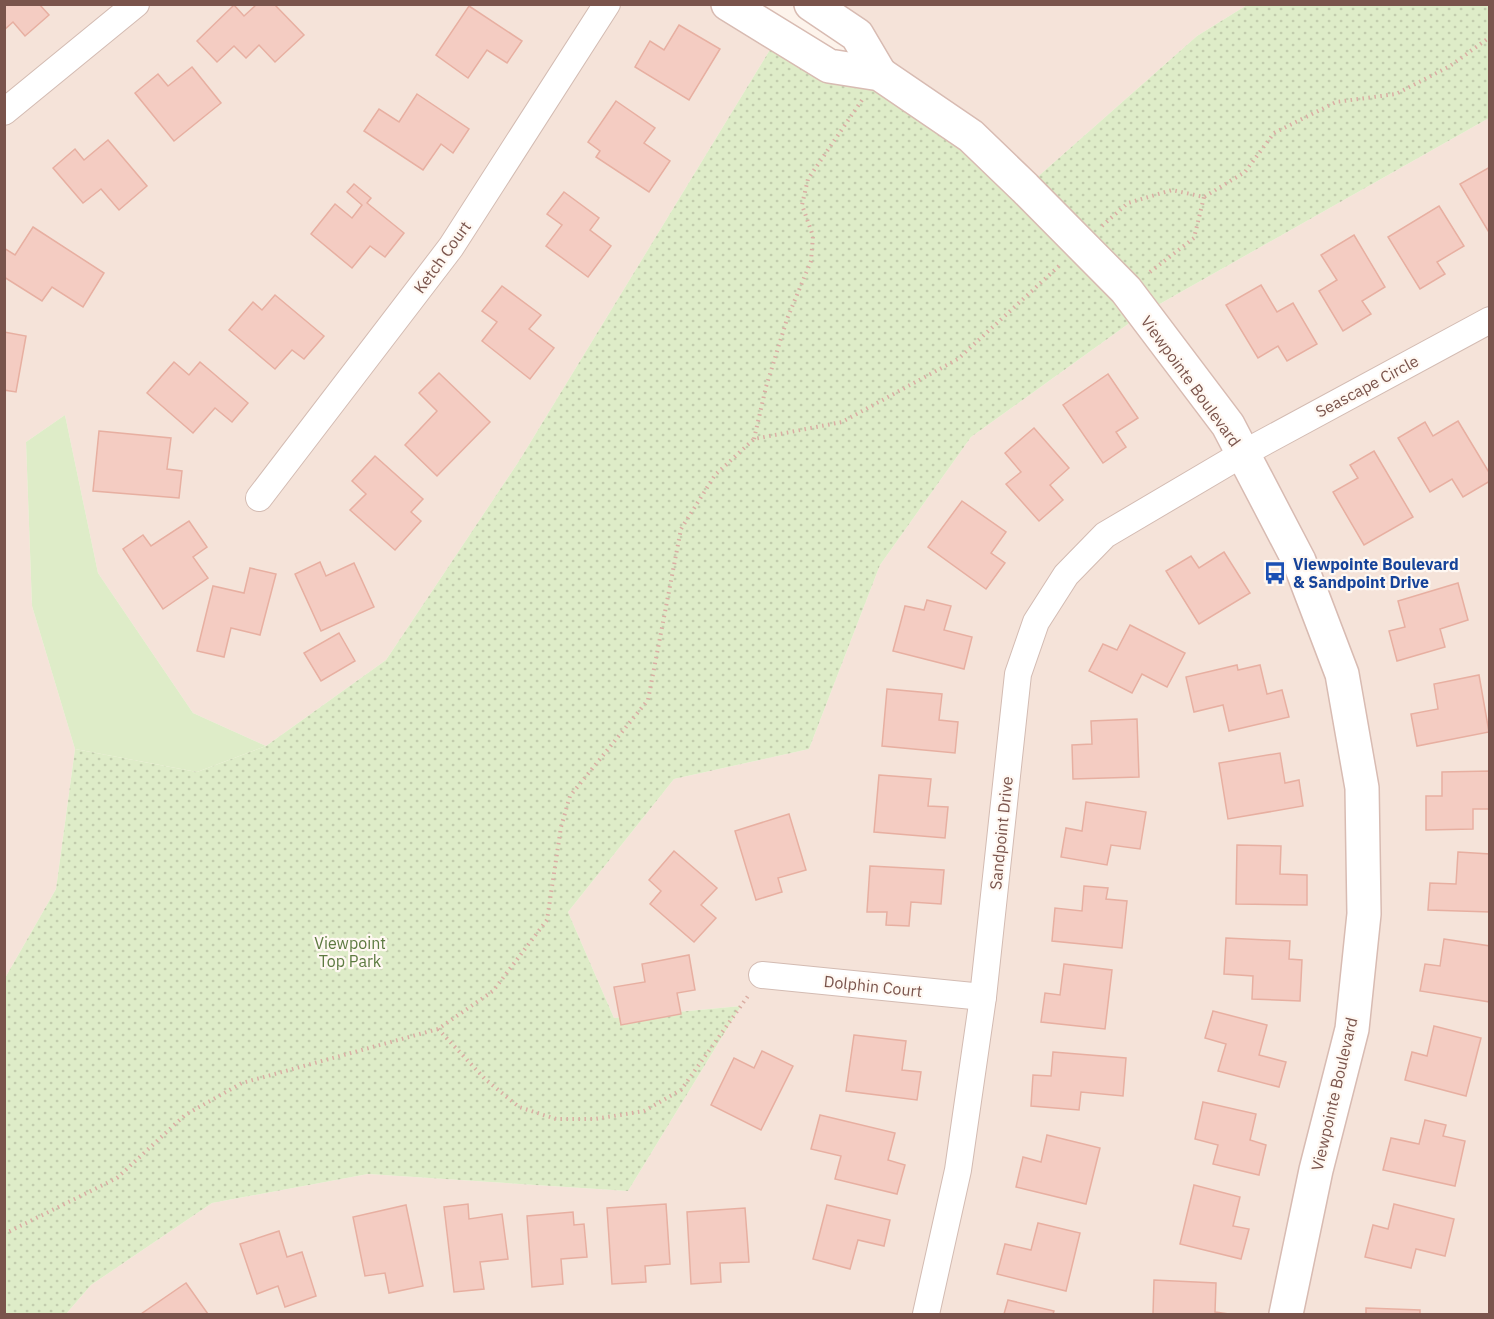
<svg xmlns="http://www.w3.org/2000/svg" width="1494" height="1319" viewBox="0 0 1494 1319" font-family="'IBM Plex Sans',sans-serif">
<defs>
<pattern id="park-dots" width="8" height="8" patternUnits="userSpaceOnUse" patternTransform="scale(1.5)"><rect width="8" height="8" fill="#deecc8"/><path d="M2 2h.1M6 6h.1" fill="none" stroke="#c2ccad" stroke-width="1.8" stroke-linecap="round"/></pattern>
</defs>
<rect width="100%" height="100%" fill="#fdf3eb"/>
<!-- residential -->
<g fill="#f5e3d9">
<path d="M728 4 779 35 519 461 386 660 266 746 193 713 98 573 65 415 26 442 32 606 75 749 56 889 5 978V5Z"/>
<path d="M811 5H1247L1197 36 1025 188Z"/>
<path d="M1489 118V1314H66L91 1285 212 1203 368 1174 628 1191 741 1006 614 1018 568 912 674 779 809 749 880 565 971 437 1142 314Z"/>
</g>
<!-- grass -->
<path fill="#deecc8" d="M65 415 98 573 193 713 266 746 197 772 75 749 32 606 26 442Z"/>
<!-- park -->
<path fill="url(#park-dots)" d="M1247 5H1489V118L1142 314 971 437 880 565 809 749 674 779 568 912 614 1018 741 1006 628 1191 368 1174 212 1203 91 1285 66 1314H5V978L56 889 75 749 197 772 266 746 386 660 519 461 779 35 880 74 1025 188 1197 36Z"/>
<!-- building -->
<g fill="#f4ccc2" stroke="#e7afa1" stroke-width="1.5">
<path d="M4 4H39L49 15 25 36 13 22 4 30Z"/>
<path d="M257 4H274L304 35 275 62 259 45 246 58 234 46 217 62 197 41 234 5 244 16Z"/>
<path d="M469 6 522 41 507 63 487 50 468 78 436 55Z"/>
<path d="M679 25 720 49 689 100 635 67 650 41 664 50Z"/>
<path d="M192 67 221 103 174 141 135 93 158 74 168 86Z"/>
<path d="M417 94 469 129 453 153 441 144 423 170 364 131 379 109 399 122Z"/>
<path d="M616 101 655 128 644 143 670 161 649 192 596 157 600 151 588 142Z"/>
<path d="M108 140 147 186 119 210 101 189 83 203 53 168 75 149 84 160Z"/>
<path d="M1490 167V234L1460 184Z"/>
<path d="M354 184 371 198 367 203 404 233 385 257 370 246 352 268 311 234 335 204 352 218 362 205 347 192Z"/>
<path d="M564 192 599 218 590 230 611 246 588 277 546 246 562 225 547 214Z"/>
<path d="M1439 206 1464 246 1437 262 1445 274 1420 289 1388 237Z"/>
<path d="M33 227 104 273 83 307 52 287 42 301 4 277V248L15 255Z"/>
<path d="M1354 235 1385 287 1362 301 1371 314 1343 331 1319 291 1337 280 1321 255Z"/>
<path d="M1261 285 1277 312 1293 303 1317 344 1287 361 1278 346 1258 358 1226 305Z"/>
<path d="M502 286 541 315 529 329 554 348 530 379 482 341 497 322 482 311Z"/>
<path d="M275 295 324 336 304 359 292 350 275 369 229 330 253 302 262 310Z"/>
<path d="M4 332 26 336 16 392 4 390Z"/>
<path d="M174 362 189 375 200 362 248 403 232 422 215 408 193 433 147 393Z"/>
<path d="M439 373 490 422 437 476 405 445 437 411 419 393Z"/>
<path d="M1108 374 1138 418 1116 432 1126 447 1103 463 1063 405Z"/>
<path d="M1458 421 1490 474V481L1463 497 1452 479 1430 492 1398 438 1425 422 1433 436Z"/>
<path d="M1034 428 1069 468 1050 485 1063 500 1039 521 1006 484 1021 472 1005 453Z"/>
<path d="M99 431 171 438 167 469 182 471 179 498 93 491Z"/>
<path d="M1374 451 1413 517 1364 545 1333 492 1358 478 1350 465Z"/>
<path d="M375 456 423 499 411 512 421 521 395 550 350 510 366 494 352 481Z"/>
<path d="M962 501 1006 532 991 553 1005 563 986 589 928 547Z"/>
<path d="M189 521 207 547 193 557 208 578 163 609 123 549 143 535 151 546Z"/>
<path d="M1224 552 1250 593 1199 624 1166 571 1191 556 1199 568Z"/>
<path d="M320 562 326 576 354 563 374 607 321 631 295 574Z"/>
<path d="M250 568 276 574 260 635 231 628 224 657 197 651 213 586 244 593Z"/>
<path d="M1458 583 1468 620 1440 629 1445 647 1397 661 1389 631 1405 627 1398 601Z"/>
<path d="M927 600 951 606 944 630 972 637 964 669 893 651 905 606 924 610Z"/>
<path d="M1130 625 1185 653 1167 687 1142 674 1132 693 1089 671 1103 644 1117 650Z"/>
<path d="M339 633 355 661 321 681 304 653Z"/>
<path d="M1237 665 1238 670 1260 665 1267 694 1282 690 1289 717 1229 731 1223 705 1194 712 1186 677Z"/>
<path d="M1479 675 1489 732 1417 746 1411 714 1438 709 1434 684Z"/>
<path d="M887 689 942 694 939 720 958 722 955 753 882 746Z"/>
<path d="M1137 719 1139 777 1073 779 1072 745 1092 744 1091 721Z"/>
<path d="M1280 753 1285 783 1299 780 1303 806 1228 819 1219 763Z"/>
<path d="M1490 771V809H1473V829L1426 830V796H1442V772Z"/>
<path d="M879 775 931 779 928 806 948 807 945 838 874 832Z"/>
<path d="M1086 802 1146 812 1140 849 1111 845 1107 865 1061 857 1066 828 1082 831Z"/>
<path d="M789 814 806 870 778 878 782 892 756 900 735 831Z"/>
<path d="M1237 845 1281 846 1280 874 1307 875V905L1236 904Z"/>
<path d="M674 851 717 888 701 905 716 918 694 942 650 904 661 891 649 880Z"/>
<path d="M1458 852 1490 854V912L1428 910 1430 883 1456 884Z"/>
<path d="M870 866 944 870 941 904 911 902 909 926 886 925 887 912H867Z"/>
<path d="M1084 886 1108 888 1106 899 1127 901 1122 948 1052 941 1055 908 1082 911Z"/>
<path d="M1226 938 1290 941 1289 959 1302 960 1300 1001 1252 999 1253 976 1224 974Z"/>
<path d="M1444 939 1490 946V1002L1420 991 1425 964 1440 966Z"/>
<path d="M689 955 695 990 677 993 681 1014 621 1025 614 987 645 982 642 964Z"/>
<path d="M1064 964 1112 970 1105 1029 1041 1022 1045 993 1060 995Z"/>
<path d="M1213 1011 1267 1025 1259 1055 1286 1062 1279 1087 1218 1071 1226 1044 1205 1038Z"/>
<path d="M1434 1026 1481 1038 1466 1096 1405 1080 1412 1052 1427 1056Z"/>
<path d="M854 1035 906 1041 902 1070 921 1072 917 1100 846 1091Z"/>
<path d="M762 1051 793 1066 761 1130 711 1105 734 1058 754 1068Z"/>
<path d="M1053 1052 1126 1058 1123 1096 1081 1092 1079 1110 1031 1106 1033 1075 1051 1076Z"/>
<path d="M1203 1102 1256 1114 1250 1140 1266 1145 1259 1175 1213 1164 1218 1145 1195 1139Z"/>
<path d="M820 1115 895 1133 888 1160 905 1165 897 1194 835 1179 841 1156 811 1149Z"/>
<path d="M1425 1120 1446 1125 1443 1136 1465 1141 1455 1186 1383 1170 1391 1138 1419 1144Z"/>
<path d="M1047 1135 1100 1148 1086 1204 1016 1187 1023 1157 1041 1162Z"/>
<path d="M1194 1185 1240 1197 1233 1226 1249 1229 1241 1259 1180 1244Z"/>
<path d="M468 1204 469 1219 502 1214 508 1259 480 1262 484 1289 454 1292 444 1207Z"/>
<path d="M666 1204 670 1264 645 1266 646 1282 612 1284 607 1208Z"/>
<path d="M1394 1204 1454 1219 1445 1256 1416 1249 1411 1268 1365 1257 1373 1225 1388 1229Z"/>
<path d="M406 1205 423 1286 389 1293 385 1273 365 1276 353 1217Z"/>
<path d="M827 1205 890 1220 884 1246 858 1240 850 1269 813 1259Z"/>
<path d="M745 1208 749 1262 720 1263 721 1282 691 1284 687 1212Z"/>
<path d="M573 1212 574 1225 584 1224 587 1257 561 1259 563 1284 532 1287 527 1216Z"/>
<path d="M1038 1223 1080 1233 1066 1291 997 1274 1005 1244 1031 1250Z"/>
<path d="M279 1231 287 1257 302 1252 316 1296 285 1307 278 1286 257 1294 240 1244Z"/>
<path d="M1154 1280 1216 1283 1215 1312 1229 1314H1153Z"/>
<path d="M186 1283 208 1314H141Z"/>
<path d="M1008 1300 1054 1311 1053 1314H1004Z"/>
<path d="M1366 1308 1420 1310V1314H1366Z"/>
</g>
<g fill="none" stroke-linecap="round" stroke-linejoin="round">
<!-- street casing -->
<g stroke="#d3bbb2" stroke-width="28">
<g id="street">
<path d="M4 112 136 4"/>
<path d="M259 498 451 247 607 4"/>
<path d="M762 975 983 997"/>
<path d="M926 1314 958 1170 983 997 1018 674 1036 622 1066 575 1105 535 1244 453 1490 320"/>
</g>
</g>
<!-- secondary casing -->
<g stroke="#d8bbb2" stroke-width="36">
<g id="secondary">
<path d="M728 4 829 66 880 74 971 136 1025 188 1126 290 1228 425 1299 561 1342 674 1362 788 1364 914 1352 1029 1316 1170 1286 1314"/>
<path d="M811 4 857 35 880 74"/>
</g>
</g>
<!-- path -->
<g stroke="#daaea4" stroke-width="4" stroke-dasharray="1.5 4.5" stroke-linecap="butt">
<path d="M1102 226 1128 203 1172 190 1204 197 1245 172 1274 133 1336 102 1396 94 1450 66 1490 37"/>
<path d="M1150 272 1194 238 1204 197"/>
<path d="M754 439 766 387 787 319 811 261 813 236 802 205 808 179 862 100"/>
<path d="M438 1029 485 1079 519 1107 556 1119H595L644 1111 681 1090 748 996"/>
<path d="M4 1234 117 1178 185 1115 242 1083 438 1029 493 991 547 920 561 827 570 796 648 700 681 529 715 475 754 439 842 422 958 359 1059 266"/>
</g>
<!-- street -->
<use href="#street" stroke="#fff" stroke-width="26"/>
<!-- secondary -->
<use href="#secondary" stroke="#fff" stroke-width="33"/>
</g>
<!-- icons -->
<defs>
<g id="bus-bare" transform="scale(1.8)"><path d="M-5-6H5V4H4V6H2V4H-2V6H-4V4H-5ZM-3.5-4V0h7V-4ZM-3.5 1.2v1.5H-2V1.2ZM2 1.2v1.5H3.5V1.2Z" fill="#1a4fb4" stroke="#fff8f2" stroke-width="2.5" paint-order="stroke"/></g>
</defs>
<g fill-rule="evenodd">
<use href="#bus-bare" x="1275" y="573"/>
</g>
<g text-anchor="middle" stroke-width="4.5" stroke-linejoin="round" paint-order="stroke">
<!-- street labels -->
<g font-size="16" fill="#7a544c" stroke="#fff8f2">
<text transform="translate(442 257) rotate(-54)" y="6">Ketch Court</text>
<text transform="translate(1191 381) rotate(54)" y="6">Viewpointe Boulevard</text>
<text transform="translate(1367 386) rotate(-28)" y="6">Seascape Circle</text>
<text transform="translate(1001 833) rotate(-84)" y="6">Sandpoint Drive</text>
<text transform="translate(873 986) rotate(6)" y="6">Dolphin Court</text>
<text transform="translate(1334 1094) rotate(-77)" y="6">Viewpointe Boulevard</text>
</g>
<!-- transit labels -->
<g font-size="16" font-weight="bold" fill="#164399" stroke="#fff8f2" text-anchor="start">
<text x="1293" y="570">Viewpointe Boulevard<tspan x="1293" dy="18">&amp; Sandpoint Drive</tspan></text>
</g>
<!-- park labels -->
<g font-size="16" fill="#5d7a41" stroke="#fff8f2">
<text x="350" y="949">Viewpoint<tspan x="350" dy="18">Top Park</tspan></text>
</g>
</g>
<!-- border -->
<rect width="1494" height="1319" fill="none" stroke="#7a544c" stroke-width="12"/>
</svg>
